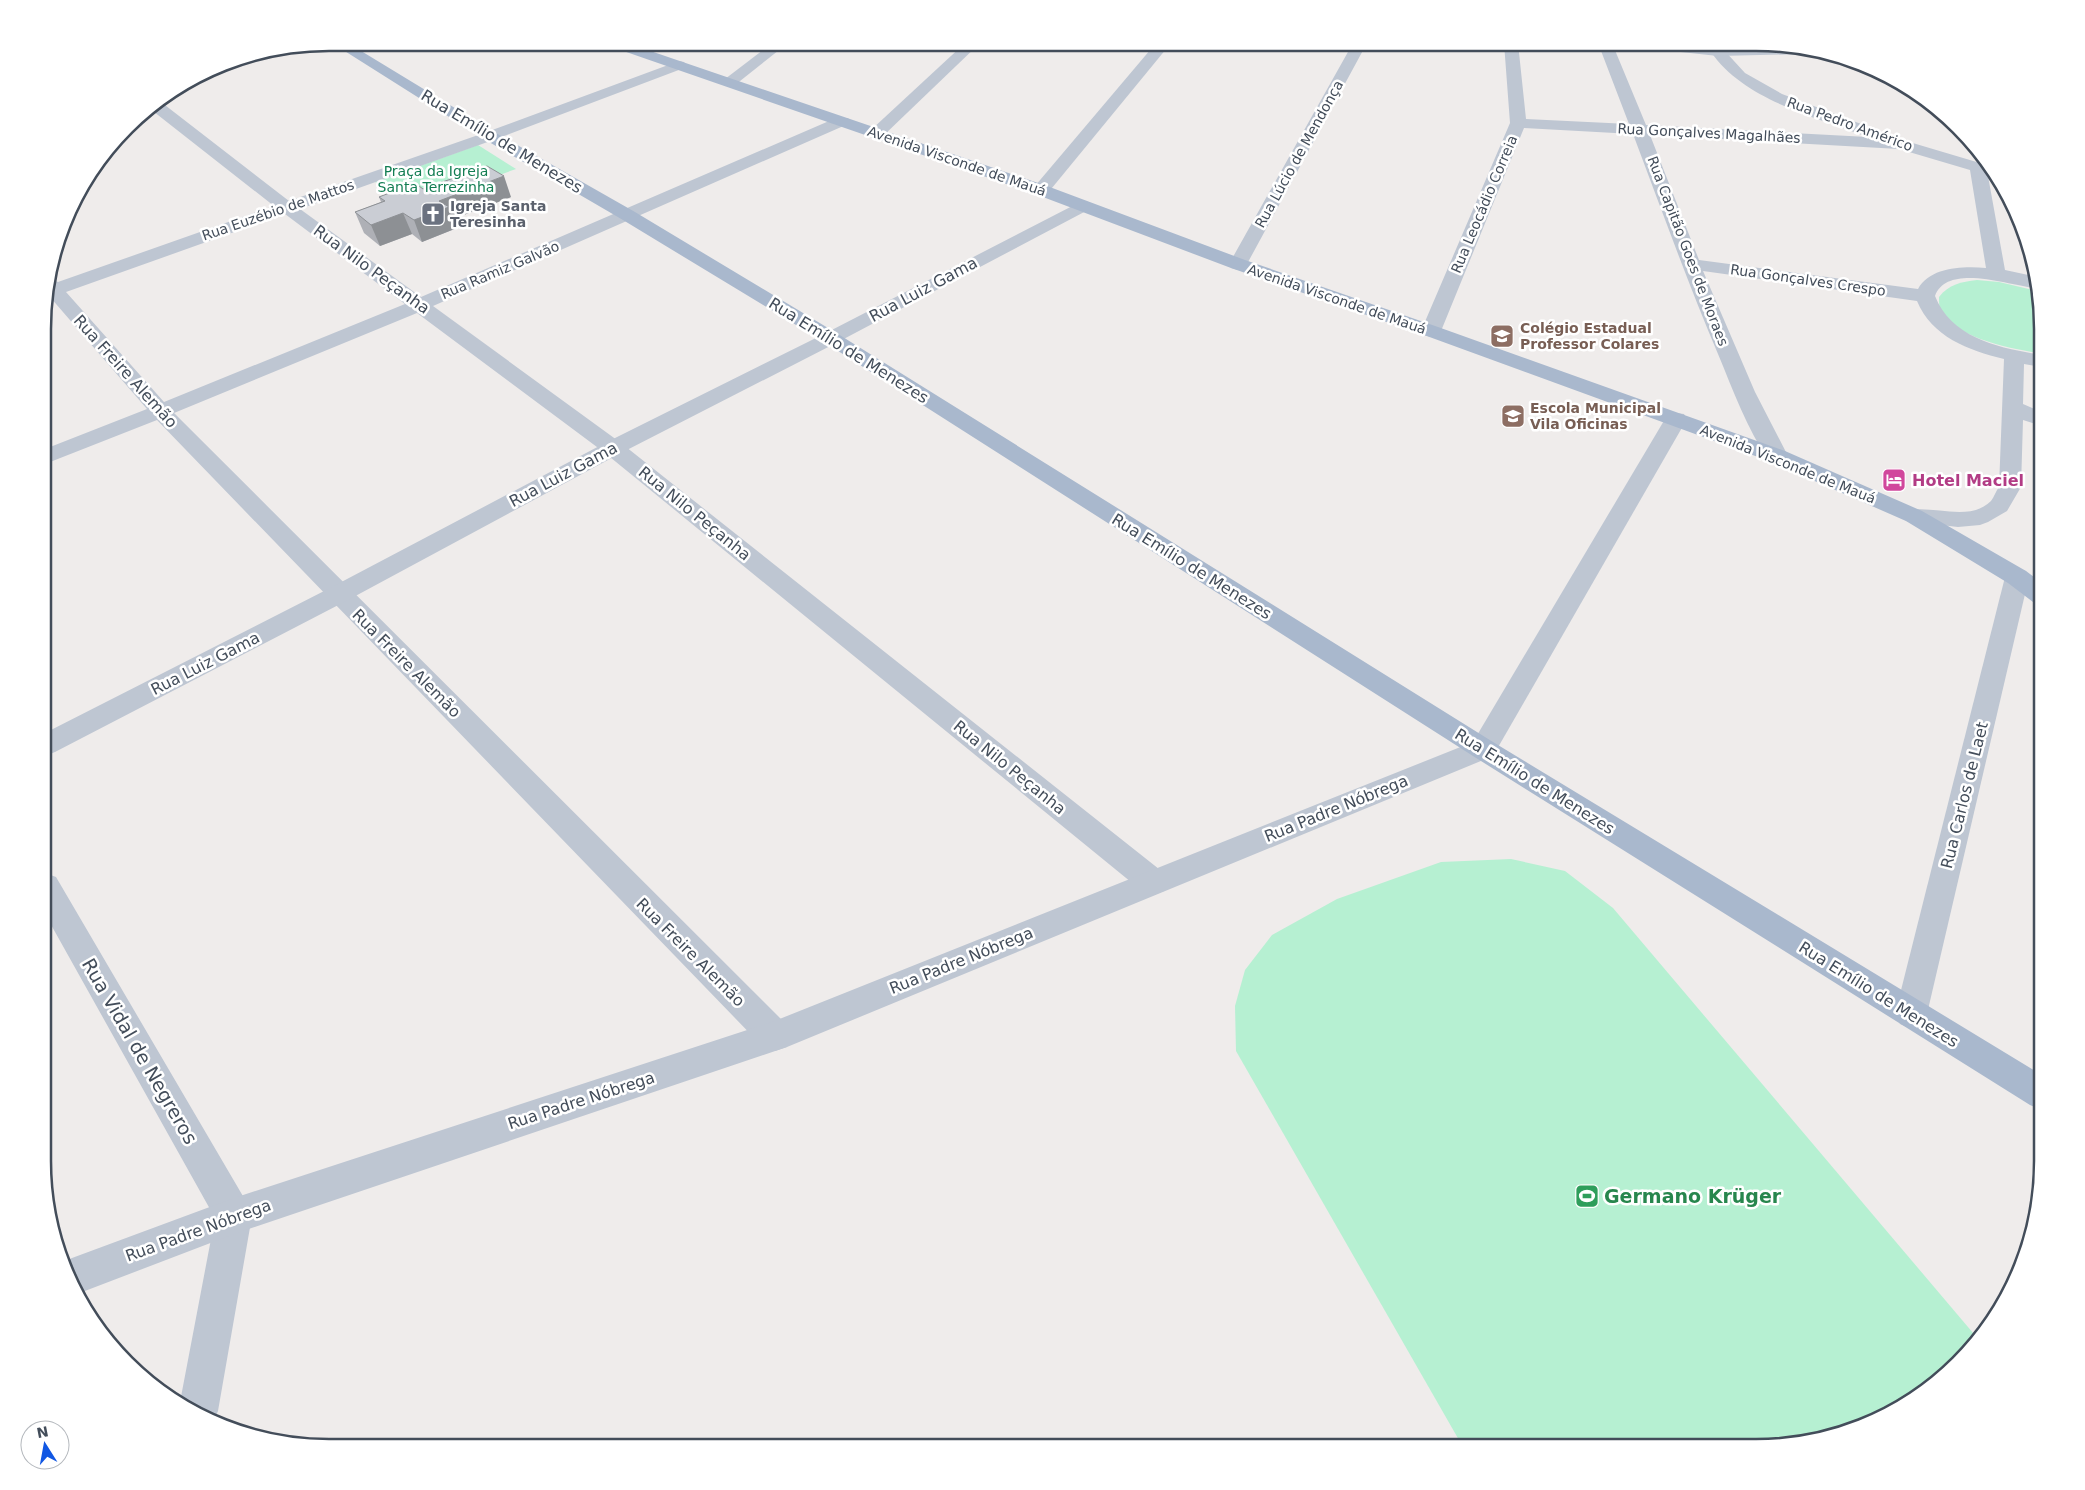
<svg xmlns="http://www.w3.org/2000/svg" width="2085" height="1490" viewBox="0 0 2085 1490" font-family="'DejaVu Sans',sans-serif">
<rect width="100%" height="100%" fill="#efeceb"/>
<!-- green -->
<g fill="#b6f0d2">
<path d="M478 145 516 169 412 206 375 182Z"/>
<path d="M1977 280 1999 282 2037 291 2042 310V353C2013 350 1954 338 1940 309 1939 306 1939 300 1939 297 1949 284 1961 282 1977 280Z"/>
<path d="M1511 859 1565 871 1613 908 1979 1340 1931 1388 1883 1418 1812 1442 1757 1447H1463L1236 1051 1235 1006 1245 970 1272 935 1337 899 1441 862Z"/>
</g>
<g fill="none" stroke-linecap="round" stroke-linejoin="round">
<!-- minor -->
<g fill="#bec6d2" fill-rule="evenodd">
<path d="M772 43H788L735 85H725L722 82 725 79Z"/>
<path d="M965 43H980L883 136H871L869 133 871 130Z"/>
<path d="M1156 43H1171L1047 194 1041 195 1035 194 1032 190 1035 186Z"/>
<path d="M1353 43H1367L1247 264 1245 268 1238 270 1231 268 1229 264Z"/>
<path d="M1504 43H1518L1526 119 1629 124 1598 43H1612L1646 125 1868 137C1815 117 1744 100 1711 52L1713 49H1723L1745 73 1782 94 1906 141 1990 166 1997 176H1988L2005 270 2033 276 2036 288C2011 286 1947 262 1935 296 1952 339 2000 348 2042 355V367L2024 364 2023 404 2042 412V426L2023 420 2021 487 2007 511 1988 522 1980 525 1958 527 1906 521 1902 516 1906 511C1932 504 1969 523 1991 501 1994 497 1996 491 1999 487L2004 359C1968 350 1932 337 1917 301L1703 271 1755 392 1788 456 1785 461 1777 463 1769 461C1747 429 1733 390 1718 354 1687 281 1661 208 1633 134L1524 128 1441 331 1438 335 1431 337 1424 335 1421 331 1510 123ZM1650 135 1899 149 1970 170 1986 268C1963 266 1930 267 1918 289L1699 260Z"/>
<path d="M679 61 684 62 686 65 684 68 496 139 300 209 421 297 836 118H848L850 121 848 124 433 306 621 443 1164 873 1168 882 1164 891 1153 895 1142 891 605 453 417 313 174 413 787 1025 791 1036 787 1047 775 1051 763 1047 157 420 45 464V449L147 409 50 297 45 299 49 278 58 282 274 206 149 108 161 102 289 201 484 133ZM285 214 405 304 164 402 66 292Z"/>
<path d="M1676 413 1684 414 1687 419 1493 756 1483 760 1473 756 1469 749 1473 742 1665 419 1668 414Z"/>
<path d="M2017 569 2026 571 2029 577 1927 1014 1922 1024 1911 1029 1900 1024 1895 1014 2005 577 2008 571Z"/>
<path d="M45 873 56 877 247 1203 252 1216 218 1411 214 1420 180 1402 215 1218 45 914Z"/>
</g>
<!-- tertiary -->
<g fill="#bec6d2" fill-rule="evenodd">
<path d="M1627 43H1675L1718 48 1789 46 1814 51 1807 54 1718 56 1634 47 1629 46Z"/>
<path d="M1082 201 1088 202 1091 206 1088 210 838 342 621 453 348 600 55 752 45 756V733L330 588 605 443 824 334Z"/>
<path d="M1483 738 1493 742 1497 749 1493 756 787 1047 234 1234 77 1294 66 1261 72 1258 234 1198 772 1022Z"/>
</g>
<!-- primary -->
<g fill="#a9b8cd" fill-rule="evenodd">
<path d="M332 43H348L496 133 635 212 838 334 1493 742 2042 1075V1110L2030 1105 1473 756 824 342 623 220 484 139Z"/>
<path d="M607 43H627L1047 186 1245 260 1438 327 1785 451 1922 511 2026 571 2042 583V604L2033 602 2008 583 1906 521 1769 461 1424 335 1231 268 1035 194 609 46Z"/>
</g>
</g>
<!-- wall -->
<path fill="#aeb0b6" d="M423 189 511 197 453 219 457 228 422 242 412 234 380 246 364 233 355 212 381 202 379 197Z"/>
<!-- shaded-wall -->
<g fill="#8d9094">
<path d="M504 176 511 197 453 219 457 228 422 242 414 220 439 201Z"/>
<path d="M403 213 412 234 380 246 371 225Z"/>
</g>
<!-- building -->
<path fill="#cacdd4" stroke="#8d9094" d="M487 166 504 176 439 201 449 207 414 220 403 213 371 225 355 212 385 201 379 197 415 183 423 189Z"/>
<!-- icons -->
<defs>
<g id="church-square" transform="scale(1.25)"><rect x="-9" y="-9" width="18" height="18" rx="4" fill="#6b7280" stroke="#fff"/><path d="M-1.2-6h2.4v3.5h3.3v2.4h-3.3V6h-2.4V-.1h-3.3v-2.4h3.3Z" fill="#fff"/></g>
<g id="university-square" transform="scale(1.25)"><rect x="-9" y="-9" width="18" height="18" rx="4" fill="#8d6e63" stroke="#fff"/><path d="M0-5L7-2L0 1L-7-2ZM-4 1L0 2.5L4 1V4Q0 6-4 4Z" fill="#fff"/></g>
<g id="school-square" transform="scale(1.25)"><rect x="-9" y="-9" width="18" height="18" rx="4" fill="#8d6e63" stroke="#fff"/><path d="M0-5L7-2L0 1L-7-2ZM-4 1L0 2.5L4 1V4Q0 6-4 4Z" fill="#fff"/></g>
<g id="hotel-square" transform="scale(1.25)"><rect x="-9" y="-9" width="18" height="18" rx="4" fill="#d1479c" stroke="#fff"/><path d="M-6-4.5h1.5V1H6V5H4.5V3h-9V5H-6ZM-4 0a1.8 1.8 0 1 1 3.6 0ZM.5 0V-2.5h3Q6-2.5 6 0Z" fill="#fff"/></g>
<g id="stadium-square" transform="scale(1.25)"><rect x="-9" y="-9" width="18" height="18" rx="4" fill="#2e9e5b" stroke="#fff"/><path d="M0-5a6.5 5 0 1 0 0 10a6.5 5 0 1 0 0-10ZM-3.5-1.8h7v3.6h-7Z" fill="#fff"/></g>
</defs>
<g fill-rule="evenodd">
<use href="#church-square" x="433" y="214"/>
<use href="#university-square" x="1502" y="336"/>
<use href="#school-square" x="1513" y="416"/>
<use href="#hotel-square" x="1894" y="480"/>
<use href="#stadium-square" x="1587" y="1196"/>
</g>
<g text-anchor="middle" stroke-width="5" stroke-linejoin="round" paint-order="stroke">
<!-- far-street labels -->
<g font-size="14" fill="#434d5a" stroke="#fff">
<text transform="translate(1850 124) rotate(20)" y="5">Rua Pedro Américo</text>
<text transform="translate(1709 133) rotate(3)" y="5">Rua Gonçalves Magalhães</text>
<text transform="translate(1299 154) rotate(-61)" y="5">Rua Lúcio de Mendonça</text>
<text transform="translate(957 161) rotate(19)" y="5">Avenida Visconde de Mauá</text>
<text transform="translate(1484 204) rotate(-67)" y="5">Rua Leocádio Correia</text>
<text transform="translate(278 210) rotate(-19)" y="5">Rua Euzébio de Mattos</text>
<text transform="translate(1688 251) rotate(69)" y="5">Rua Capitão Goes de Moraes</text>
<text transform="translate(500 270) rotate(-23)" y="5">Rua Ramiz Galvão</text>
<text transform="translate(1808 280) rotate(8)" y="5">Rua Gonçalves Crespo</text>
<text transform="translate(1337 299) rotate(19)" y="5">Avenida Visconde de Mauá</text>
<text transform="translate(1788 464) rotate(22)" y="5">Avenida Visconde de Mauá</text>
</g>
<!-- far-park labels -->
<g font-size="14" fill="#127d52" stroke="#fff">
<text x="436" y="176">Praça da Igreja<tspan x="436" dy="16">Santa Terrezinha</tspan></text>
</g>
<!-- far-worship labels -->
<g font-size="14" font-weight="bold" fill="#5b616d" stroke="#fff" text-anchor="start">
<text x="450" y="211">Igreja Santa<tspan x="450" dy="16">Teresinha</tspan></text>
</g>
<!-- far-education labels -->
<g font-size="14" font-weight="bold" fill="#785e54" stroke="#fff" text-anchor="start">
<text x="1520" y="333">Colégio Estadual<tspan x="1520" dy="16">Professor Colares</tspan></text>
<text x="1530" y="413">Escola Municipal<tspan x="1530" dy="16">Vila Oficinas</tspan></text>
</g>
<!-- street labels -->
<g font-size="16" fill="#434d5a" stroke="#fff">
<text transform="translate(502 141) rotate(31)" y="6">Rua Emílio de Menezes</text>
<text transform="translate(372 269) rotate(36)" y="6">Rua Nilo Peçanha</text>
<text transform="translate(923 289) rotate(-28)" y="6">Rua Luiz Gama</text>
<text transform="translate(849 350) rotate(32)" y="6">Rua Emílio de Menezes</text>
<text transform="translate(126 371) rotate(48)" y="6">Rua Freire Alemão</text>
<text transform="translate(563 474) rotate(-28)" y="6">Rua Luiz Gama</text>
<text transform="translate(695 513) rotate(39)" y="6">Rua Nilo Peçanha</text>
<text transform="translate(1192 566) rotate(32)" y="6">Rua Emílio de Menezes</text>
<text transform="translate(205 663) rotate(-27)" y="6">Rua Luiz Gama</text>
<text transform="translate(407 663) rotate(45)" y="6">Rua Freire Alemão</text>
<text transform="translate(1010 767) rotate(39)" y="6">Rua Nilo Peçanha</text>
<text transform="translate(1535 781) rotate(32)" y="6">Rua Emílio de Menezes</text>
<text transform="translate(1964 795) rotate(-76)" y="6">Rua Carlos de Laet</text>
<text transform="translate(1336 808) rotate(-22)" y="6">Rua Padre Nóbrega</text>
<text transform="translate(691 952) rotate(45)" y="6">Rua Freire Alemão</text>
<text transform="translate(961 960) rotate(-22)" y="6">Rua Padre Nóbrega</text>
<text transform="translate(1879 994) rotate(32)" y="6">Rua Emílio de Menezes</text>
<text transform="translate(581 1100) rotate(-18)" y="6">Rua Padre Nóbrega</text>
<text transform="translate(198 1230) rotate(-20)" y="6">Rua Padre Nóbrega</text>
</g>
<!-- hotel labels -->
<g font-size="16" font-weight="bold" fill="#b23c85" stroke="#fff" text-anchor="start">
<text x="1912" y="486">Hotel Maciel</text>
</g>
<!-- near-street labels -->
<g font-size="19" fill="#434d5a" stroke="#fff">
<text transform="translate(140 1051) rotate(60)" y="7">Rua Vidal de Negreros</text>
</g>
<!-- near-leisure labels -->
<g font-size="19" font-weight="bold" fill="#27864d" stroke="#fff" text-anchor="start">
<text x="1604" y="1203">Germano Krüger</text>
</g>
</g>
<!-- crop -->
<path d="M0 0H2085V1490H0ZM329 51H1756A278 278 0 0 1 2034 329V1161A278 278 0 0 1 1756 1439H329A278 278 0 0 1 51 1161V329A278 278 0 0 1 329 51Z" fill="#fff" fill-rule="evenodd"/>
<path fill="none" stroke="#434d5a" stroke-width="2.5" d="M329 51H1756A278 278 0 0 1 2034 329V1161A278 278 0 0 1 1756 1439H329A278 278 0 0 1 51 1161V329A278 278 0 0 1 329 51Z"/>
<!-- north arrow -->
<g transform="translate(45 1445) rotate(349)"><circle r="24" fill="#ffffff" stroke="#b4b8bd"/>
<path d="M0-4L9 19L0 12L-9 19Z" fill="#1157e3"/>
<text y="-8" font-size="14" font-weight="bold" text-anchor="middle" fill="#434d5a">N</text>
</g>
</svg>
